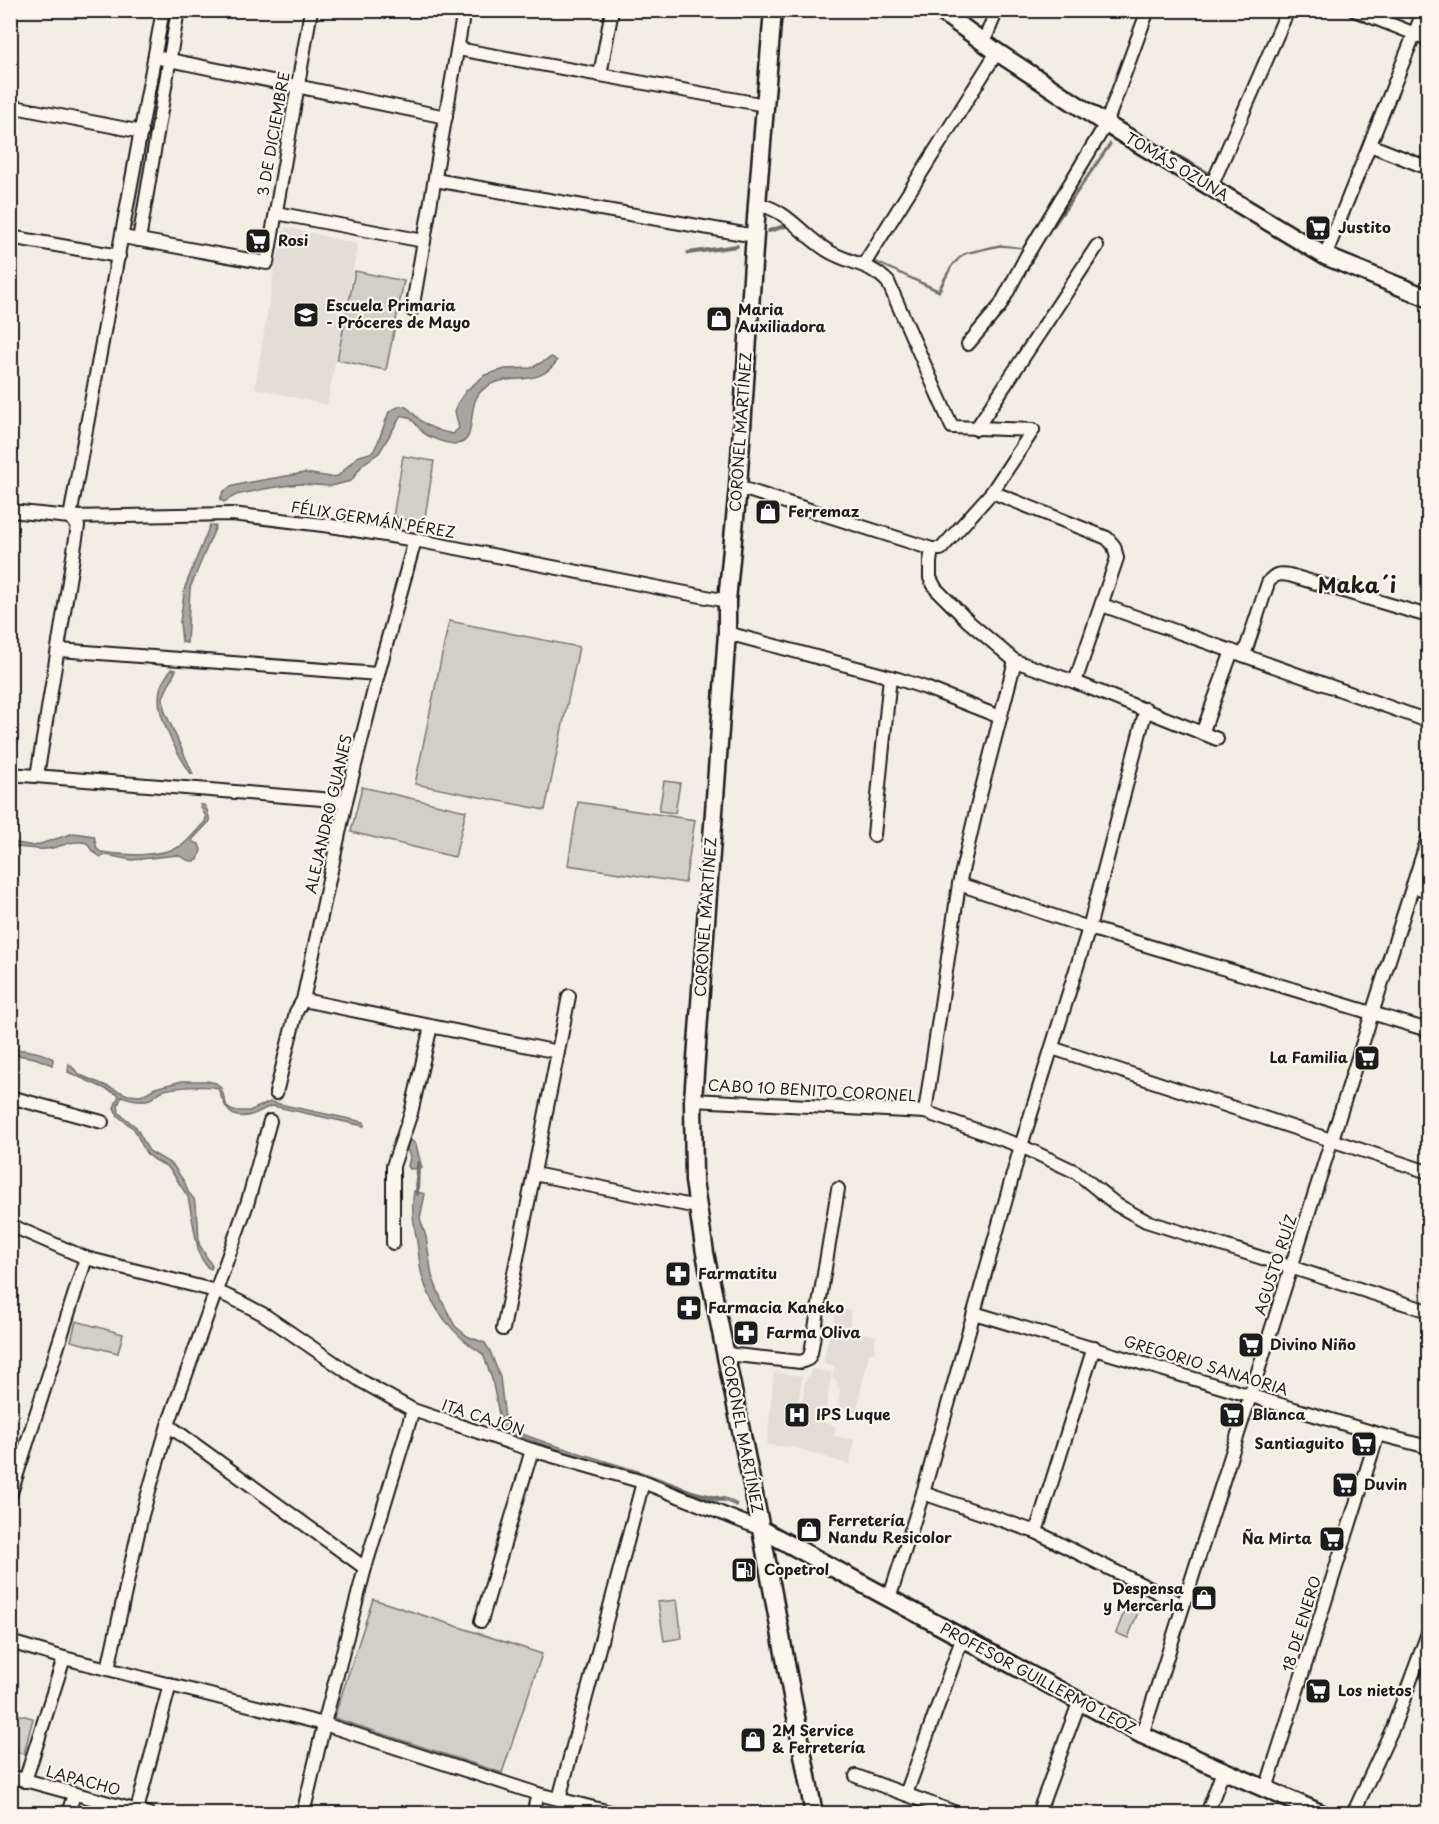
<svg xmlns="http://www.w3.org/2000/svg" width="1439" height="1824" viewBox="0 0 1439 1824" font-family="'Playpen Sans',sans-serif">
<rect width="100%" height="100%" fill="#f2eee4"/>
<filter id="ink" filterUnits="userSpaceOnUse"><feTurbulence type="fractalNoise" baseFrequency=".0167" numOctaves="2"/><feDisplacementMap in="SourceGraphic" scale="12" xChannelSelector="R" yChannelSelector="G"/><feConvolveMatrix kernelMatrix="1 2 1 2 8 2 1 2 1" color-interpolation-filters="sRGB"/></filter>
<g filter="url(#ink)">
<!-- built -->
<g fill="#e2ded5">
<path d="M285 227 358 244 327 405 255 388 275 266Z"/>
<path d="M836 1308 851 1310 849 1330H841L876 1335 874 1353H869L856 1413 845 1411 846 1408 839 1407 840 1403H838L840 1388H837L838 1381 832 1379 835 1366 823 1364 830 1329H833Z"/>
<path d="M811 1369 832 1372 824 1422 836 1426 834 1436 854 1440 850 1465 794 1447 767 1445 774 1372 802 1376 798 1406 801 1407 806 1377H809Z"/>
</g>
<!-- green -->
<g fill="#d2cfc6" stroke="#777671" stroke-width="1.5">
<path d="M159 71 162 72 135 228 131 226 133 208Z"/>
<path d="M355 271 404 281 386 370 337 360Z"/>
<path d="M403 456 434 461 424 523 393 517Z"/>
<path d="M449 621 579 647 545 810 415 784Z"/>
<path d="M664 781 680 783 675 813 659 811Z"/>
<path d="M362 787 466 811 455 857 351 832Z"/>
<path d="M578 802 695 820 685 883 568 865Z"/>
<path d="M76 1321 123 1334 118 1353 71 1341Z"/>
<path d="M373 1599 542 1654 502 1773 334 1718Z"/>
<path d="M677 1600 682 1638 664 1641 658 1602Z"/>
<path d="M1126 1607 1138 1612 1128 1638 1116 1633Z"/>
<path d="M13 1713 33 1718 24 1754 11 1751V1723Z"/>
</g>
<!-- water -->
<g fill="#a9a6a0" stroke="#716f6b" stroke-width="1.5">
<path d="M1123 124 1210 173 1123 125Z"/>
<path d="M1110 143 1111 144 1053 228 1052 227Z"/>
<path d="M1000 245 1023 248 1000 246 964 254 952 266 939 292 872 260 938 290C958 252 958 254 1000 245Z"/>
<path d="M552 357 557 361C536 390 510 371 486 387 462 402 481 443 456 444 447 444 433 439 425 434 417 428 412 414 401 416L379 453 363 464 351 481 331 486 298 484 264 489 236 495 224 502 220 500 223 492 230 487 246 483 304 473 331 477 338 476 357 457 373 452 378 442 389 412C407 399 408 410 421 421 429 427 442 432 453 434L459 428 455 411 457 404 466 391 485 375 505 369 531 368Z"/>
<path d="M210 525 216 526 190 588 187 643 182 642 180 622 185 587Z"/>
<path d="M171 669 176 670 163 697 164 708 166 714 193 774H191C178 754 154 714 160 690 161 683 167 676 171 669Z"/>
<path d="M200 805H204L207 810 210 821 192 840 193 842 199 844 201 850 198 860C188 863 185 858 177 855L132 860 106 855 101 857 92 851 87 843C71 839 60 848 45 849 33 850 22 846 11 847V842L34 846 74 833 94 836 97 849 101 852C124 856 160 857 181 846 188 842 198 828 205 822L206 817Z"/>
<path d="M11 1049C26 1050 40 1051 53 1059L52 1065 35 1058 11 1054Z"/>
<path d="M69 1064 80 1075 128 1095 141 1096 155 1088 182 1081H207L216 1083 221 1088 227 1107 233 1111H249L270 1102 364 1122V1126L273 1106C265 1107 259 1113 251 1115 228 1122 224 1104 218 1088 206 1085 173 1087 162 1091 157 1093 154 1098 150 1099 142 1102 130 1099 122 1096L118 1105 119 1113 136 1127 149 1151 173 1165 185 1183 188 1192 194 1199 198 1221 199 1244 212 1266 211 1269 207 1267 199 1254 188 1197 176 1178 168 1167 155 1160 146 1153 134 1129 118 1116 114 1108 119 1095 68 1072Z"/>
<path d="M408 1137 416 1145 422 1168 410 1169 408 1166 410 1157 405 1144Z"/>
<path d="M414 1191 425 1194 420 1218 426 1237 432 1276 442 1301 455 1326 467 1336 485 1343 490 1351 500 1377 506 1428 547 1443 647 1474 712 1498H725L737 1504V1506L725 1501H713C644 1474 571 1456 502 1430L492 1379 483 1354C455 1337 430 1307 422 1275 419 1264 419 1253 417 1242 414 1224 411 1209 414 1191Z"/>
</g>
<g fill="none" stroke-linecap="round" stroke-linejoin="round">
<!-- stream -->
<g stroke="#716f6b" stroke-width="4">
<path d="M769 231 788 225"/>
<path d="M688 253 737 246"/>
<path d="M417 1194 418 1163"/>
<path d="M606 1464 639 1475"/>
<path d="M649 1478 691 1492 722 1499"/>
</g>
<!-- street casing -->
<g stroke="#1c1c1c" stroke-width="16">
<g id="street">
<path d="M1354 10 1428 39"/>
<path d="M984 41 997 10"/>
<path d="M458 49 765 105"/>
<path d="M155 57 446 117"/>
<path d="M600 75 612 10"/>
<path d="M10 106 142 132"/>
<path d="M1370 145 1428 168"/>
<path d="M435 180 755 236"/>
<path d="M1211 187 1288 10"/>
<path d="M757 204C789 210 803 237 830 252 851 264 870 263 888 282L952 427 1033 430"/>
<path d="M276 213 424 241"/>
<path d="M10 237 119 256"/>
<path d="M123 237 267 263 311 10"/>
<path d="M139 240 178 10"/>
<path d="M1325 256 1424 10"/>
<path d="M864 264 997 52"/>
<path d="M412 310 464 10"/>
<path d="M968 344 1000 306 1027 255 1106 124 1148 10"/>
<path d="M976 429 1097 246"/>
<path d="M738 487 932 549H941L992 492 1033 430"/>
<path d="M992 492 1107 538 1114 546 1117 558 1075 682"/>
<path d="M10 511 70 517 232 514 331 526 415 540 727 601"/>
<path d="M932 549 930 562V578L936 589 969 622 1015 661 1075 682 1217 739"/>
<path d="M1102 605 1428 721"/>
<path d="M727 633 898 679 926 688 1000 717"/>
<path d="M59 650 378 674"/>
<path d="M1244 655 1268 583C1274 574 1279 573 1289 575L1428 616"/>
<path d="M1203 731 1232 651"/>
<path d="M10 774 346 801"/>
<path d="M37 776 78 526 70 517 163 10"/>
<path d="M874 835 890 677"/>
<path d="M959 884 1089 928 1428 1030"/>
<path d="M1413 886 1428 891"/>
<path d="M303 1000 558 1052"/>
<path d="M1052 1048 1428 1172"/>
<path d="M276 1093 296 1012 303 1000 346 801 378 674 415 540"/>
<path d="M10 1097 102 1122"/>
<path d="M693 1100 925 1112 1021 1146 1076 1172 1117 1205 1146 1221 1428 1311"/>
<path d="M925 1112 959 884 977 807 1015 661"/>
<path d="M534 1174 697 1207"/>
<path d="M10 1225 86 1258 216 1291 240 1302 263 1314 361 1381 413 1410 532 1450 643 1482 761 1529"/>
<path d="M393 1243V1166L411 1113 431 1026"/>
<path d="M974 1313 1378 1434 1428 1447"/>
<path d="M503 1329 569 996"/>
<path d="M726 1354 801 1362 808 1359 811 1353 838 1189"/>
<path d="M168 1425 365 1568"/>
<path d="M923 1493 1036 1532 1183 1605"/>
<path d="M10 1496 86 1258"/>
<path d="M1036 1532 1094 1347"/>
<path d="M889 1599 923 1493 1021 1146 1089 928 1146 709"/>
<path d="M481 1621 532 1450"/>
<path d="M10 1642 64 1658 324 1724 538 1794 618 1814"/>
<path d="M108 1669 142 1515 168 1425 248 1201 270 1121"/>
<path d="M1142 1735 1428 838"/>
<path d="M10 1776 149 1814"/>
<path d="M856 1776 959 1814"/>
<path d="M25 1781 64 1658"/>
<path d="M1266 1789 1378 1434"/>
<path d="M906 1794 962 1639"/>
<path d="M559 1799 643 1482"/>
<path d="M137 1810 170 1684"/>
<path d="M68 1814 74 1794"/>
<path d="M303 1814 325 1720 365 1568 413 1410"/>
<path d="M533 1814 538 1794"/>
<path d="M1038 1814 1079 1703"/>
<path d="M1207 1814 1223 1771"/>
<path d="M1353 1814 1394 1725 1428 1633"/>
</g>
</g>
<!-- secondary casing -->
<g stroke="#1c1c1c" stroke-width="21">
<g id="secondary">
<path d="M773 10 757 204 738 487 727 601V633L693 1100 694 1181 705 1253 761 1529 814 1814"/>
<path d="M939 10 997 52 1106 124 1325 256 1428 298"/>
<path d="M761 1529 1142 1735 1323 1814"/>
</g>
</g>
<!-- street -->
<use href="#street" stroke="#fbf7ec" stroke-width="12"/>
<!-- secondary -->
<use href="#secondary" stroke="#fbf7ec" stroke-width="16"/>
</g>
</g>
<!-- icons -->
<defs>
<g id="supermarket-square" transform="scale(1.35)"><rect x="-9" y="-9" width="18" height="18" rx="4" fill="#1c1c1c" stroke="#fbf7ec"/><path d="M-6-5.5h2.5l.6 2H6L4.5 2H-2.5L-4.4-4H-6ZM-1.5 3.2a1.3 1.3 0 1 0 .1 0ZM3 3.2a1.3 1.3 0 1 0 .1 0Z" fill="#fff"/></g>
<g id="school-square" transform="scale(1.35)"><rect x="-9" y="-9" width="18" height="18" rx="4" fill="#1c1c1c" stroke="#fbf7ec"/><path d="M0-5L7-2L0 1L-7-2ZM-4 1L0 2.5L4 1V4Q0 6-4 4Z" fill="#fff"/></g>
<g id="shop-square" transform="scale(1.35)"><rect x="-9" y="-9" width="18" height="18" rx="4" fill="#1c1c1c" stroke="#fbf7ec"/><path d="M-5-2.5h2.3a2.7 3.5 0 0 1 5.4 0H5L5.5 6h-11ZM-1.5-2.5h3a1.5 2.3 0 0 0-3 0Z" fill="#fff"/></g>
<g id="pharmacy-square" transform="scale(1.35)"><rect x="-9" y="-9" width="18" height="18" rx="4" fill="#1c1c1c" stroke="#fbf7ec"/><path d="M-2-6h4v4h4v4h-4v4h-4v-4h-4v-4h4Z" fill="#fff"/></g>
<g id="hospital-square" transform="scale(1.35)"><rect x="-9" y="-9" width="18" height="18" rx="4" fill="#1c1c1c" stroke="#fbf7ec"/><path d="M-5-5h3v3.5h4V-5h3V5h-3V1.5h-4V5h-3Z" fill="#fff"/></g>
<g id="fuel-square" transform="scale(1.35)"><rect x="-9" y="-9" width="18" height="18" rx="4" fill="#1c1c1c" stroke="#fbf7ec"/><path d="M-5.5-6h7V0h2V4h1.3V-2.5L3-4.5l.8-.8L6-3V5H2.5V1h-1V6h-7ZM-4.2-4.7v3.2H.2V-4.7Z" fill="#fff"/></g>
</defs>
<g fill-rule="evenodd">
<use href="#supermarket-square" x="1318" y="228"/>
<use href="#supermarket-square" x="258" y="241"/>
<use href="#school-square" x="306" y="315"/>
<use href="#shop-square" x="719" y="319"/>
<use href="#shop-square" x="768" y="512"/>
<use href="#supermarket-square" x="1367" y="1058"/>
<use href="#pharmacy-square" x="678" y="1274"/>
<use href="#pharmacy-square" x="689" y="1308"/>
<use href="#pharmacy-square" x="746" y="1333"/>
<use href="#supermarket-square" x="1251" y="1345"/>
<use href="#hospital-square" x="797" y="1415"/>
<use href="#supermarket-square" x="1232" y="1415"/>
<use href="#supermarket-square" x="1364" y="1444"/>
<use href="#supermarket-square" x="1345" y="1485"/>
<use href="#shop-square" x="809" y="1530"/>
<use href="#supermarket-square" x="1332" y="1539"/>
<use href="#fuel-square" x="744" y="1570"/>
<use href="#shop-square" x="1204" y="1598"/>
<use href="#supermarket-square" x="1318" y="1691"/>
<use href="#shop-square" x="753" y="1740"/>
</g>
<g text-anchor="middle" stroke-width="4.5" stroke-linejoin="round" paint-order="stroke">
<!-- street labels -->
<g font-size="15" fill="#1c1c1c" stroke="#fbf7ec">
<text transform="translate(274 134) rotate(-80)" y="5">3 DE DICIEMBRE</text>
<text transform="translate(1177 167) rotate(31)" y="5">TOMÁS OZUNA</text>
<text transform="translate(741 432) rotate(-86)" y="5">CORONEL MARTÍNEZ</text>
<text transform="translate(373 520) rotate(9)" y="5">FÉLIX GERMÁN PÉREZ</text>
<text transform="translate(329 814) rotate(-77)" y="5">ALEJANDRO GUANES</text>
<text transform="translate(706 917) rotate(-86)" y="5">CORONEL MARTÍNEZ</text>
<text transform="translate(812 1091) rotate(3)" y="5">CABO 1O BENITO CORONEL</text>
<text transform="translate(1276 1265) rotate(-72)" y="5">AGUSTO RUÍZ</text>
<text transform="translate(1206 1366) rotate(17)" y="5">GREGORIO SANAORIA</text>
<text transform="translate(483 1418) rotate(18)" y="5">ITA CAJÓN</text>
<text transform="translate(742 1434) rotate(79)" y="5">CORONEL MARTÍNEZ</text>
<text transform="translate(1302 1624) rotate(-73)" y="5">18 DE ENERO</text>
<text transform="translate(1038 1679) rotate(28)" y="5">PROFESOR GUILLERMO LEOZ</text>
<text transform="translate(83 1781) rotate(15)" y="5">LAPACHO</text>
</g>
<!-- poi labels -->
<g font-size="15" font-weight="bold" fill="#1c1c1c" stroke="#fbf7ec" text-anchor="start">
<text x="1338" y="233">Justito</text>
<text x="278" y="246">Rosi</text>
<text x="326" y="311">Escuela Primaria<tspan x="326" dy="17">- Próceres de Mayo</tspan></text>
<text x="738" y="315">Maria<tspan x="738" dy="17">Auxiliadora</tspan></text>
<text x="788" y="517">Ferremaz</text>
<text x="1348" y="1063" text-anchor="end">La Familia</text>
<text x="698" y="1279">Farmatitu</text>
<text x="708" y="1313">Farmacia Kaneko</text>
<text x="766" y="1338">Farma Oliva</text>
<text x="1270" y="1350">Divino Niño</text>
<text x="816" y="1420">IPS Luque</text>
<text x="1252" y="1420">Blanca</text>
<text x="1344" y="1449" text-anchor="end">Santiaguito</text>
<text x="1364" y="1490">Duvin</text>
<text x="828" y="1526">Ferretería<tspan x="828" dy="17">Nandu Resicolor</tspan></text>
<text x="1312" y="1544" text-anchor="end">Ña Mirta</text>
<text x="764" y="1575">Copetrol</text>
<text x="1184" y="1594" text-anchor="end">Despensa<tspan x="1184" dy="17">y Mercerla</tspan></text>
<text x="1338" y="1696">Los nietos</text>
<text x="772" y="1736">2M Service<tspan x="772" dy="17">&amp; Ferretería</tspan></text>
</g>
<!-- district labels -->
<g font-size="21" font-weight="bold" fill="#1c1c1c" stroke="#fbf7ec">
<text x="1357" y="593">Maka´i</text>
</g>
</g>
<!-- margin -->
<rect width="1439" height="1824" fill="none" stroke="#fbf7ec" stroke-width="36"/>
<rect x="18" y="18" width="1403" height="1788" fill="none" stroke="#1c1c1c" stroke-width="2" filter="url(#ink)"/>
</svg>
